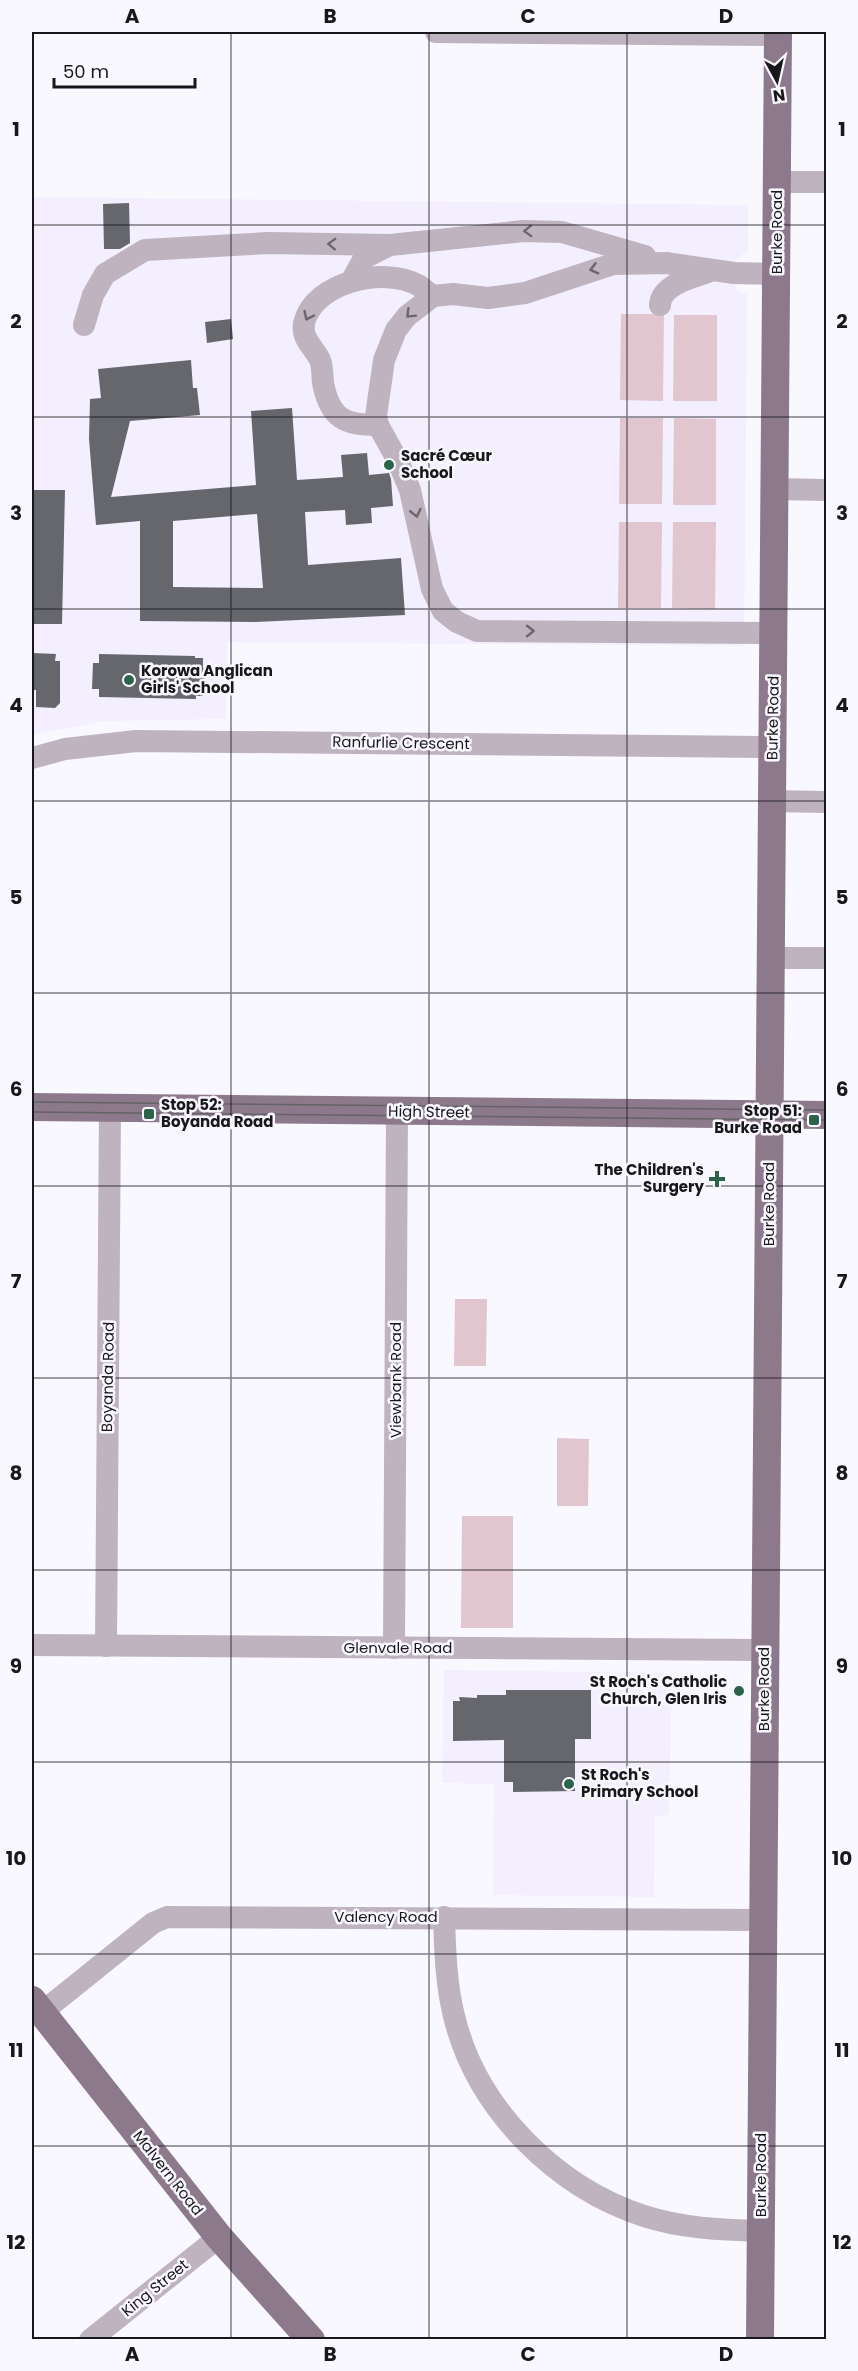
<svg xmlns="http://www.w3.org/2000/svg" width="858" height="2371" viewBox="0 0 858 2371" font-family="Poppins,sans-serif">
<rect width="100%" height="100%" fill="#faf8ff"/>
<!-- built -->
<g fill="#f3effe">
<path d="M32 197 748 205V251L736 259V289L747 295 744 646 227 642 226 719 104 721 32 735Z"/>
<path d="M444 1670 672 1673 669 1815 655 1816 654 1897 493 1895 494 1784 442 1783Z"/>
</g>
<!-- green -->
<g fill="#e1c6cf">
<path d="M621 314H664L663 401 620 400Z"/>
<path d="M674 315H717V401H673Z"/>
<path d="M620 418H663L662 504H619Z"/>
<path d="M674 418 716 419V505H673Z"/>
<path d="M619 522H662L661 608H618Z"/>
<path d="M673 522H716L715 609 672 608Z"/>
<path d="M455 1299H487L486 1366H454Z"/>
<path d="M557 1438 589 1439 588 1506H557Z"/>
<path d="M462 1516H513V1628H461Z"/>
</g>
<!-- building -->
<g fill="#65676d" fill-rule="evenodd">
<path d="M129 203 130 243 120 249H104L103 204Z"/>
<path d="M231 319 233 339 207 343 205 322Z"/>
<path d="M191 360 193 388H197L200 415 130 421 111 497 256 485 251 411 292 408 297 480 343 477 341 455 367 453 369 475 389 473 391 479 393 506 371 508 372 523 346 525 345 510 305 512 308 565 401 558 405 615 256 622 140 621V521L96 525 89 439 90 399 101 398 98 369ZM257 514 263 588 173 587V521Z"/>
<path d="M32 490H65L62 624H32Z"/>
<path d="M32 653 56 654 55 661H60V703L55 708 36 707V690H32Z"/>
<path d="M99 654 195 656V658H203V668H206L203 696H196V699L99 697V689H92L93 663H99Z"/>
<path d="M506 1690H591V1739H575V1791L513 1792V1782H504V1740L453 1741V1701H460L459 1697 477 1698V1695H506Z"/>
</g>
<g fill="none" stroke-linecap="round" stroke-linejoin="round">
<!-- minor -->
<g stroke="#beb3be" stroke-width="22">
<path d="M436 32 778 35"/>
<path d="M777 182H826"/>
<path d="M352 280 364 258 390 245 524 231 562 232 645 256"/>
<path d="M660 305C661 284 694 277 711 271"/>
<path d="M84 325 93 295 105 274 145 250 269 243 390 245"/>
<path d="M378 425C345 425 330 419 323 383 322 375 323 368 320 360 314 347 301 339 304 323 314 282 384 266 418 285 423 288 428 293 433 296"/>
<path d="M775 489 826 490"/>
<path d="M774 633 477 631 457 622 443 611 432 589 410 490 398 461 378 425 376 416 384 360 396 330 407 316 433 296 453 294 488 298 525 293 613 264 666 263 734 273 777 274"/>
<path d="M32 758 65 749 136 741 773 747"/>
<path d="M772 801 826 802"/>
<path d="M771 958H826"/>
<path d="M32 1645 765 1650"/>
<path d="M106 1646 110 1108"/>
<path d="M394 1648 397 1111"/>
<path d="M444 1917C445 1950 446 1984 454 2016 476 2108 555 2187 644 2216 681 2228 721 2230 761 2231"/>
<path d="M41 2013 153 1923 167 1917 763 1920"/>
<path d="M90 2340 219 2237"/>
</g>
<!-- major -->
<g stroke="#8c798b" stroke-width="28">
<path d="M32 1107 826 1115"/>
<path d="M32 2000 219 2237 311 2340"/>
<path d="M760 2340 778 32"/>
</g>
<!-- tram -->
<g stroke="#656367" stroke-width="1.5">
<path d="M32 1102 826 1110"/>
<path d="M32 1112 826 1120"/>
</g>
</g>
<!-- one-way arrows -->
<defs><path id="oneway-chevron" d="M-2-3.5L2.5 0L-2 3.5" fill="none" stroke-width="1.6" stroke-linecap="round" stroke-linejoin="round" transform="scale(1.5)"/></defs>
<g stroke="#6b656c">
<use href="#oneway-chevron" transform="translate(528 231) rotate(178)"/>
<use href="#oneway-chevron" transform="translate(332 244) rotate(-178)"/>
<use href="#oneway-chevron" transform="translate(594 269) rotate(165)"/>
<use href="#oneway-chevron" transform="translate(410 314) rotate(135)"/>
<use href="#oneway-chevron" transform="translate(308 316) rotate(115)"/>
<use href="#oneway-chevron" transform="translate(416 513) rotate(77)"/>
<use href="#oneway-chevron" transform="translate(530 631)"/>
</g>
<!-- grid -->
<path fill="none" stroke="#181719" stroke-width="1.5" stroke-opacity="0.55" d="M231 32V2340M429 32V2340M627 32V2340M32 225H826M32 417H826M32 609H826M32 801H826M32 993H826M32 1186H826M32 1378H826M32 1570H826M32 1762H826M32 1954H826M32 2146H826"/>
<!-- markers -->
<g fill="#2b634b" stroke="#faf8ff" stroke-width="2">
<circle cx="389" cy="465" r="6"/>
<circle cx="129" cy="680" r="6"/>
<rect x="143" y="1108" width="12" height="12" rx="3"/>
<rect x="808" y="1114" width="12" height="12" rx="3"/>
<path d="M714 1170h6v6h6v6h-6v6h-6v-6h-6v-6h6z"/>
<circle cx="739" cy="1691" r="6"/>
<circle cx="569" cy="1784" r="6"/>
</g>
<g text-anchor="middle" stroke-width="5" stroke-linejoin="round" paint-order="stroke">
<!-- street labels -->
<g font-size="15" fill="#181719" stroke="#faf8ff">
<text transform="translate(777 232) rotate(-90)" y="5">Burke Road</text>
<text transform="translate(773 718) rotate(-89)" y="5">Burke Road</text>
<text transform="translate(401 743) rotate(1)" y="5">Ranfurlie Crescent</text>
<text transform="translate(429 1112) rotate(1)" y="5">High Street</text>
<text transform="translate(769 1204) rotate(-90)" y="5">Burke Road</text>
<text transform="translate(108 1377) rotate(-89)" y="5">Boyanda Road</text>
<text transform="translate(396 1380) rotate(-90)" y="5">Viewbank Road</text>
<text x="398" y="1653">Glenvale Road</text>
<text transform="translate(764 1689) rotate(-90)" y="5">Burke Road</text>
<text x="386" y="1922">Valency Road</text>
<text transform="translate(168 2173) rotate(52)" y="5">Malvern Road</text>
<text transform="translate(761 2175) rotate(-90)" y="5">Burke Road</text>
<text transform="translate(155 2288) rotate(-39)" y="5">King Street</text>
</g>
<!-- poi labels -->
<g font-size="15" font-weight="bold" fill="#181719" stroke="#faf8ff" text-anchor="start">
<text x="401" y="461">Sacré Cœur<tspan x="401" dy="17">School</tspan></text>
<text x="141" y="676">Korowa Anglican<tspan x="141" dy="17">Girls' School</tspan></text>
<text x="161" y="1110">Stop 52:<tspan x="161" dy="17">Boyanda Road</tspan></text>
<text x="802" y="1116" text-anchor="end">Stop 51:<tspan x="802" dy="17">Burke Road</tspan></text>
<text x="704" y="1175" text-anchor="end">The Children's<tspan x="704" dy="17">Surgery</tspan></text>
<text x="727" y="1687" text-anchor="end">St Roch's Catholic<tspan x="727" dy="17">Church, Glen Iris</tspan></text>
<text x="581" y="1780">St Roch's<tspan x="581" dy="17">Primary School</tspan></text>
</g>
</g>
<!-- border -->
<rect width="858" height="2371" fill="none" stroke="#faf8ff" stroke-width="66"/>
<!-- north arrow -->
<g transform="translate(777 81) rotate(172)" stroke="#faf8ff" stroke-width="4.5" paint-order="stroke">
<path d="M0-4.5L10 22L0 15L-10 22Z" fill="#181719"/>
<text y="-9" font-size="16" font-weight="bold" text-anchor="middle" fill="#181719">N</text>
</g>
<!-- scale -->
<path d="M54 78v9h141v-9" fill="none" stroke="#181719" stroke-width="3"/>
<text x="63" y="78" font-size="18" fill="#181719" stroke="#faf8ff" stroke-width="4.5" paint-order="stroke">50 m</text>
<rect x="33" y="33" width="792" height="2305" fill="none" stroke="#181719" stroke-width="2"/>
<g font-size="20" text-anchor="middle" font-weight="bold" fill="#181719">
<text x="132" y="23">A</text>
<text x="330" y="23">B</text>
<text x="528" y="23">C</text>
<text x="726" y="23">D</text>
<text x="16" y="136">1</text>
<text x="842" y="136">1</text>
<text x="16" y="328">2</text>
<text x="842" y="328">2</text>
<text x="16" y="520">3</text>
<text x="842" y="520">3</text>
<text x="16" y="712">4</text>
<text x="842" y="712">4</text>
<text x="16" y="904">5</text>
<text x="842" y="904">5</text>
<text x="16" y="1096">6</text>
<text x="842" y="1096">6</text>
<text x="16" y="1288">7</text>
<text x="842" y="1288">7</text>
<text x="16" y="1480">8</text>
<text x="842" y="1480">8</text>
<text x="16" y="1673">9</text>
<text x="842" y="1673">9</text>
<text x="16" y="1865">10</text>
<text x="842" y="1865">10</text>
<text x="16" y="2057">11</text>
<text x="842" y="2057">11</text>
<text x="16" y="2249">12</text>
<text x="842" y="2249">12</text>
<text x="132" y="2361">A</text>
<text x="330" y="2361">B</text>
<text x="528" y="2361">C</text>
<text x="726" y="2361">D</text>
</g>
</svg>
